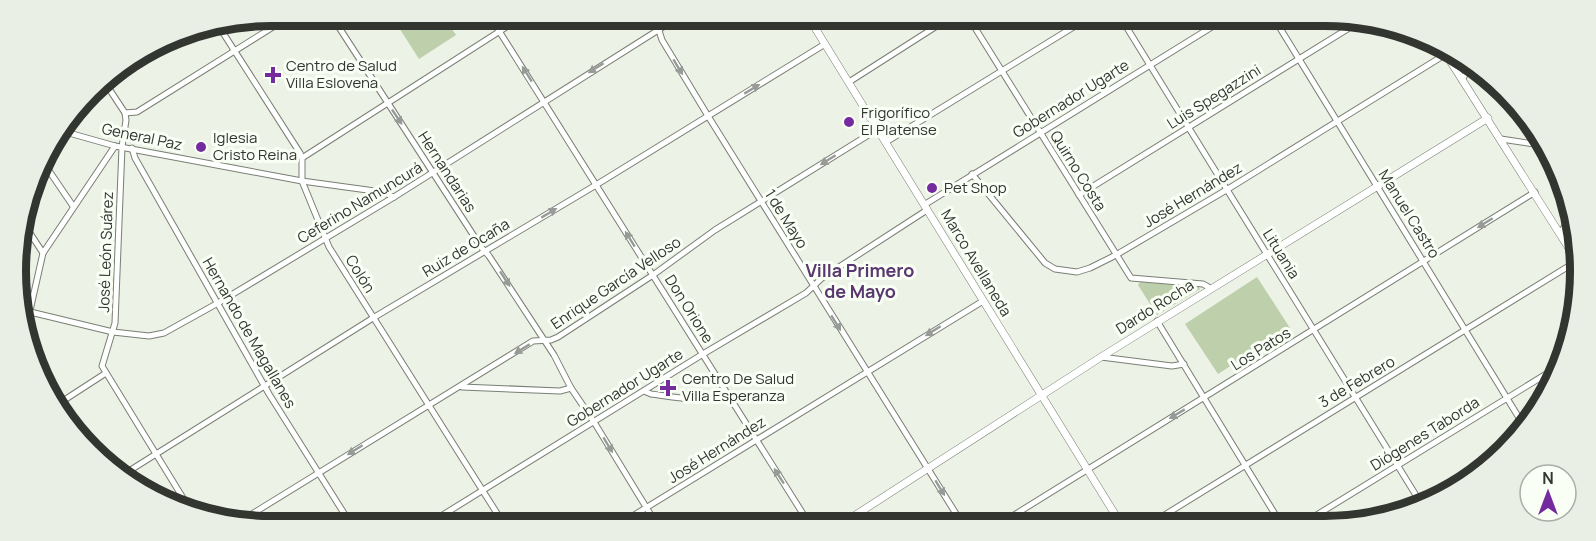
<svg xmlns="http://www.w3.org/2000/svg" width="1596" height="541" viewBox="0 0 1596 541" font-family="Manrope,sans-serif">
<rect width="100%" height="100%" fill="#ecf2e6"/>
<!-- green -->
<g fill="#bdd0ab">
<path d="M391 15H443L456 35 419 59Z"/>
<path d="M1257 277 1290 328 1218 374 1185 324Z"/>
<path d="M1140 282 1199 287 1200 289 1157 315 1138 285Z"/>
</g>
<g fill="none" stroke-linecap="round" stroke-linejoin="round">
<!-- minor casing -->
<g stroke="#797f74" stroke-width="7">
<g id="minor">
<path d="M331 15 481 247 489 256 554 355 571 388 594 422 657 525"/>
<path d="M489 15 810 525"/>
<path d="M654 15 662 40 708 116 963 525"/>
<path d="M967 15 1131 278 1203 284 1210 288"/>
<path d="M1119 15 1422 505"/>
<path d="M1272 15 1524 426"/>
<path d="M218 25 300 153 302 158V181L329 247 505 526"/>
<path d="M102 78 125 113 126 120 122 147 115 323 102 366 191 511"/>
<path d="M1462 80 1466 73 1468 61"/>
<path d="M849 82 954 15"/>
<path d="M125 113 137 112 292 15"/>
<path d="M62 131 115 146 302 181 382 192 394 197"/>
<path d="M1501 139 1548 146"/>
<path d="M886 142 1093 15"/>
<path d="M132 148 135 158 269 394 352 526"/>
<path d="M302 158 525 15"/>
<path d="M41 159 73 206"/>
<path d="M972 174 1045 263 1055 269 1077 272 1090 268 1116 255 1228 189 1446 54"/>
<path d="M1079 195 1362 20"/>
<path d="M924 205 1231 15"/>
<path d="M22 221 43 253"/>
<path d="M1560 233 1567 223 1569 209"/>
<path d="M22 310 113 332 149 336 164 333 218 303 394 197 682 15"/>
<path d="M1157 321 1281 524"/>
<path d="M24 337 43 253 115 146"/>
<path d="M1101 357 1172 366 1184 364"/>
<path d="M462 387 560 391 571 388"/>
<path d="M644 391 651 394C674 397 705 404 727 394"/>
<path d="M55 406 106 373"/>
<path d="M121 476 373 318 596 185 825 44"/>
<path d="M239 522 533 341 551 340 558 337 653 275 715 230 878 129"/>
<path d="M1150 524 1577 261"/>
<path d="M1302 524 1561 365"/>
<path d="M618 525 983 301"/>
<path d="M998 525 1535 192"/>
<path d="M425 526 703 354 806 293 822 278 927 210"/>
</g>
</g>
<!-- tertiary casing -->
<g stroke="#797f74" stroke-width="8">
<g id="tertiary">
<path d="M807 15 1121 524"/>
<path d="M1442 48 1577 261"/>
<path d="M840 525 1101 357 1488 118"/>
</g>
</g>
<!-- minor -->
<use href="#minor" stroke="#fff" stroke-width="5"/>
<!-- tertiary -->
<use href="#tertiary" stroke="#fff" stroke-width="7"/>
</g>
<!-- one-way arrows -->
<defs><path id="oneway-solid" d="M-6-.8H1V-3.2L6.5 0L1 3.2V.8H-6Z" transform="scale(1.5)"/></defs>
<g fill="#989a98">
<use href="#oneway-solid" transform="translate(678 67) rotate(59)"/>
<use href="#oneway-solid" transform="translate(596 68) rotate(148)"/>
<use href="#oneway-solid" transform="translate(527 74) rotate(-122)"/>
<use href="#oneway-solid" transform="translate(752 89) rotate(-31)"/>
<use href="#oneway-solid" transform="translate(397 117) rotate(56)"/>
<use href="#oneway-solid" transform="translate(828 160) rotate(148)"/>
<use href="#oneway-solid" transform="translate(549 213) rotate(-31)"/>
<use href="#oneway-solid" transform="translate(1485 223) rotate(148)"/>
<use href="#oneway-solid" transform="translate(630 239) rotate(-122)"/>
<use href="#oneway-solid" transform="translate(505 279) rotate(57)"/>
<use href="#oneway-solid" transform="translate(836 323) rotate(58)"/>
<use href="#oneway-solid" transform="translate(933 331) rotate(148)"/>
<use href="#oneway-solid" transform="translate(522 349) rotate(148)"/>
<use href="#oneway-solid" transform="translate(1177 414) rotate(149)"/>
<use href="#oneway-solid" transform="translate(608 445) rotate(59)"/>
<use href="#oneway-solid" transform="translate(355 450) rotate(148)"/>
<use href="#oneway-solid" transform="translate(779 476) rotate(-123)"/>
<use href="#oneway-solid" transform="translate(940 488) rotate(59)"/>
</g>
<!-- markers -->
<g fill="#742b9e" stroke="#fafff5" stroke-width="2">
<path d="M270 66h6v6h6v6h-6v6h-6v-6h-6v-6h6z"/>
<circle cx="849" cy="122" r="6"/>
<circle cx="201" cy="147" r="6"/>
<circle cx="932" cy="188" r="6"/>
<path d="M665 379h6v6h6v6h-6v6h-6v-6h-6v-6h6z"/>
</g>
<g text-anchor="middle" stroke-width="6" stroke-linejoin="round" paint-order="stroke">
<!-- poi labels -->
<g font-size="15" fill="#323530" stroke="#fafff5" text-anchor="start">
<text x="286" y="71">Centro de Salud<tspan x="286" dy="17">Villa Eslovena</tspan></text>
<text x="861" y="118">Frigorífico<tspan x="861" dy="17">El Platense</tspan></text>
<text x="213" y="143">Iglesia<tspan x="213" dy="17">Cristo Reina</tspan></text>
<text x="944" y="193">Pet Shop</text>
<text x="682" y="384">Centro De Salud<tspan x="682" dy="17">Villa Esperanza</tspan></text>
</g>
<!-- street labels -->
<g font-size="15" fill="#323530" stroke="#fafff5">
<text transform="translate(1214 97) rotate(-32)" y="5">Luis Spegazzini</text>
<text transform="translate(1071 99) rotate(-32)" y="5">Gobernador Ugarte</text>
<text transform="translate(142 137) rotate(12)" y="5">General Paz</text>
<text transform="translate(1078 171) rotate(58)" y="5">Quirno Costa</text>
<text transform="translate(447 172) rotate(57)" y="5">Hernandarias</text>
<text transform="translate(1193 195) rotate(-31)" y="5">José Hernández</text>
<text transform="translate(360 203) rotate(-31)" y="5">Ceferino Namuncurá</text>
<text transform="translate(1409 214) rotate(58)" y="5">Manuel Castro</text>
<text transform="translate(786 219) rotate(58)" y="5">1 de Mayo</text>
<text transform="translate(466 248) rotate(-31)" y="5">Ruiz de Ocaña</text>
<text transform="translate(106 252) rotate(-88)" y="5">José León Suárez</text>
<text transform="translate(1281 254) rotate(58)" y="5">Lituania</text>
<text transform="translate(976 263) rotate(59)" y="5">Marco Avellaneda</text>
<text transform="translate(360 274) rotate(58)" y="5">Colón</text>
<text transform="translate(616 283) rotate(-34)" y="5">Enrique García Velloso</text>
<text transform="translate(1155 307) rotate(-32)" y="5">Dardo Rocha</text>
<text transform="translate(689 309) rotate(58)" y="5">Don Orione</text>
<text transform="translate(249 333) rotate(60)" y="5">Hernando de Magallanes</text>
<text transform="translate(1261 349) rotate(-32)" y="5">Los Patos</text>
<text transform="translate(1357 382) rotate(-31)" y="5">3 de Febrero</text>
<text transform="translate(625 388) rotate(-32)" y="5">Gobernador Ugarte</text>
<text transform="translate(1425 434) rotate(-32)" y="5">Diógenes Taborda</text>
<text transform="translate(717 450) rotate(-32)" y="5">José Hernández</text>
</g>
<!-- quarter labels -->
<g font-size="18" font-weight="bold" fill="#593770" stroke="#fafff5">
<text x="860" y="277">Villa Primero<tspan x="860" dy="21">de Mayo</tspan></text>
</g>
</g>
<!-- crop -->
<path d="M0 0H1596V541H0ZM271 26H1325A245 245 0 0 1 1570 271V271A245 245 0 0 1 1325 516H271A245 245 0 0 1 26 271V271A245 245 0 0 1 271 26Z" fill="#eaefe5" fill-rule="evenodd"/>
<path fill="none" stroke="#323530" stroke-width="8" d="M271 26H1325A245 245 0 0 1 1570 271V271A245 245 0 0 1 1325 516H271A245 245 0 0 1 26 271V271A245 245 0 0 1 271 26Z"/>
<!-- north arrow -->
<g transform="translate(1548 493)"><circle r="28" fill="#fafff5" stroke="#aaaea6" stroke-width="1.5"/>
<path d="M0-4.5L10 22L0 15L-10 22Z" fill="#742b9e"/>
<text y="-9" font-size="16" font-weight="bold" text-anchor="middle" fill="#323530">N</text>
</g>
</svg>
